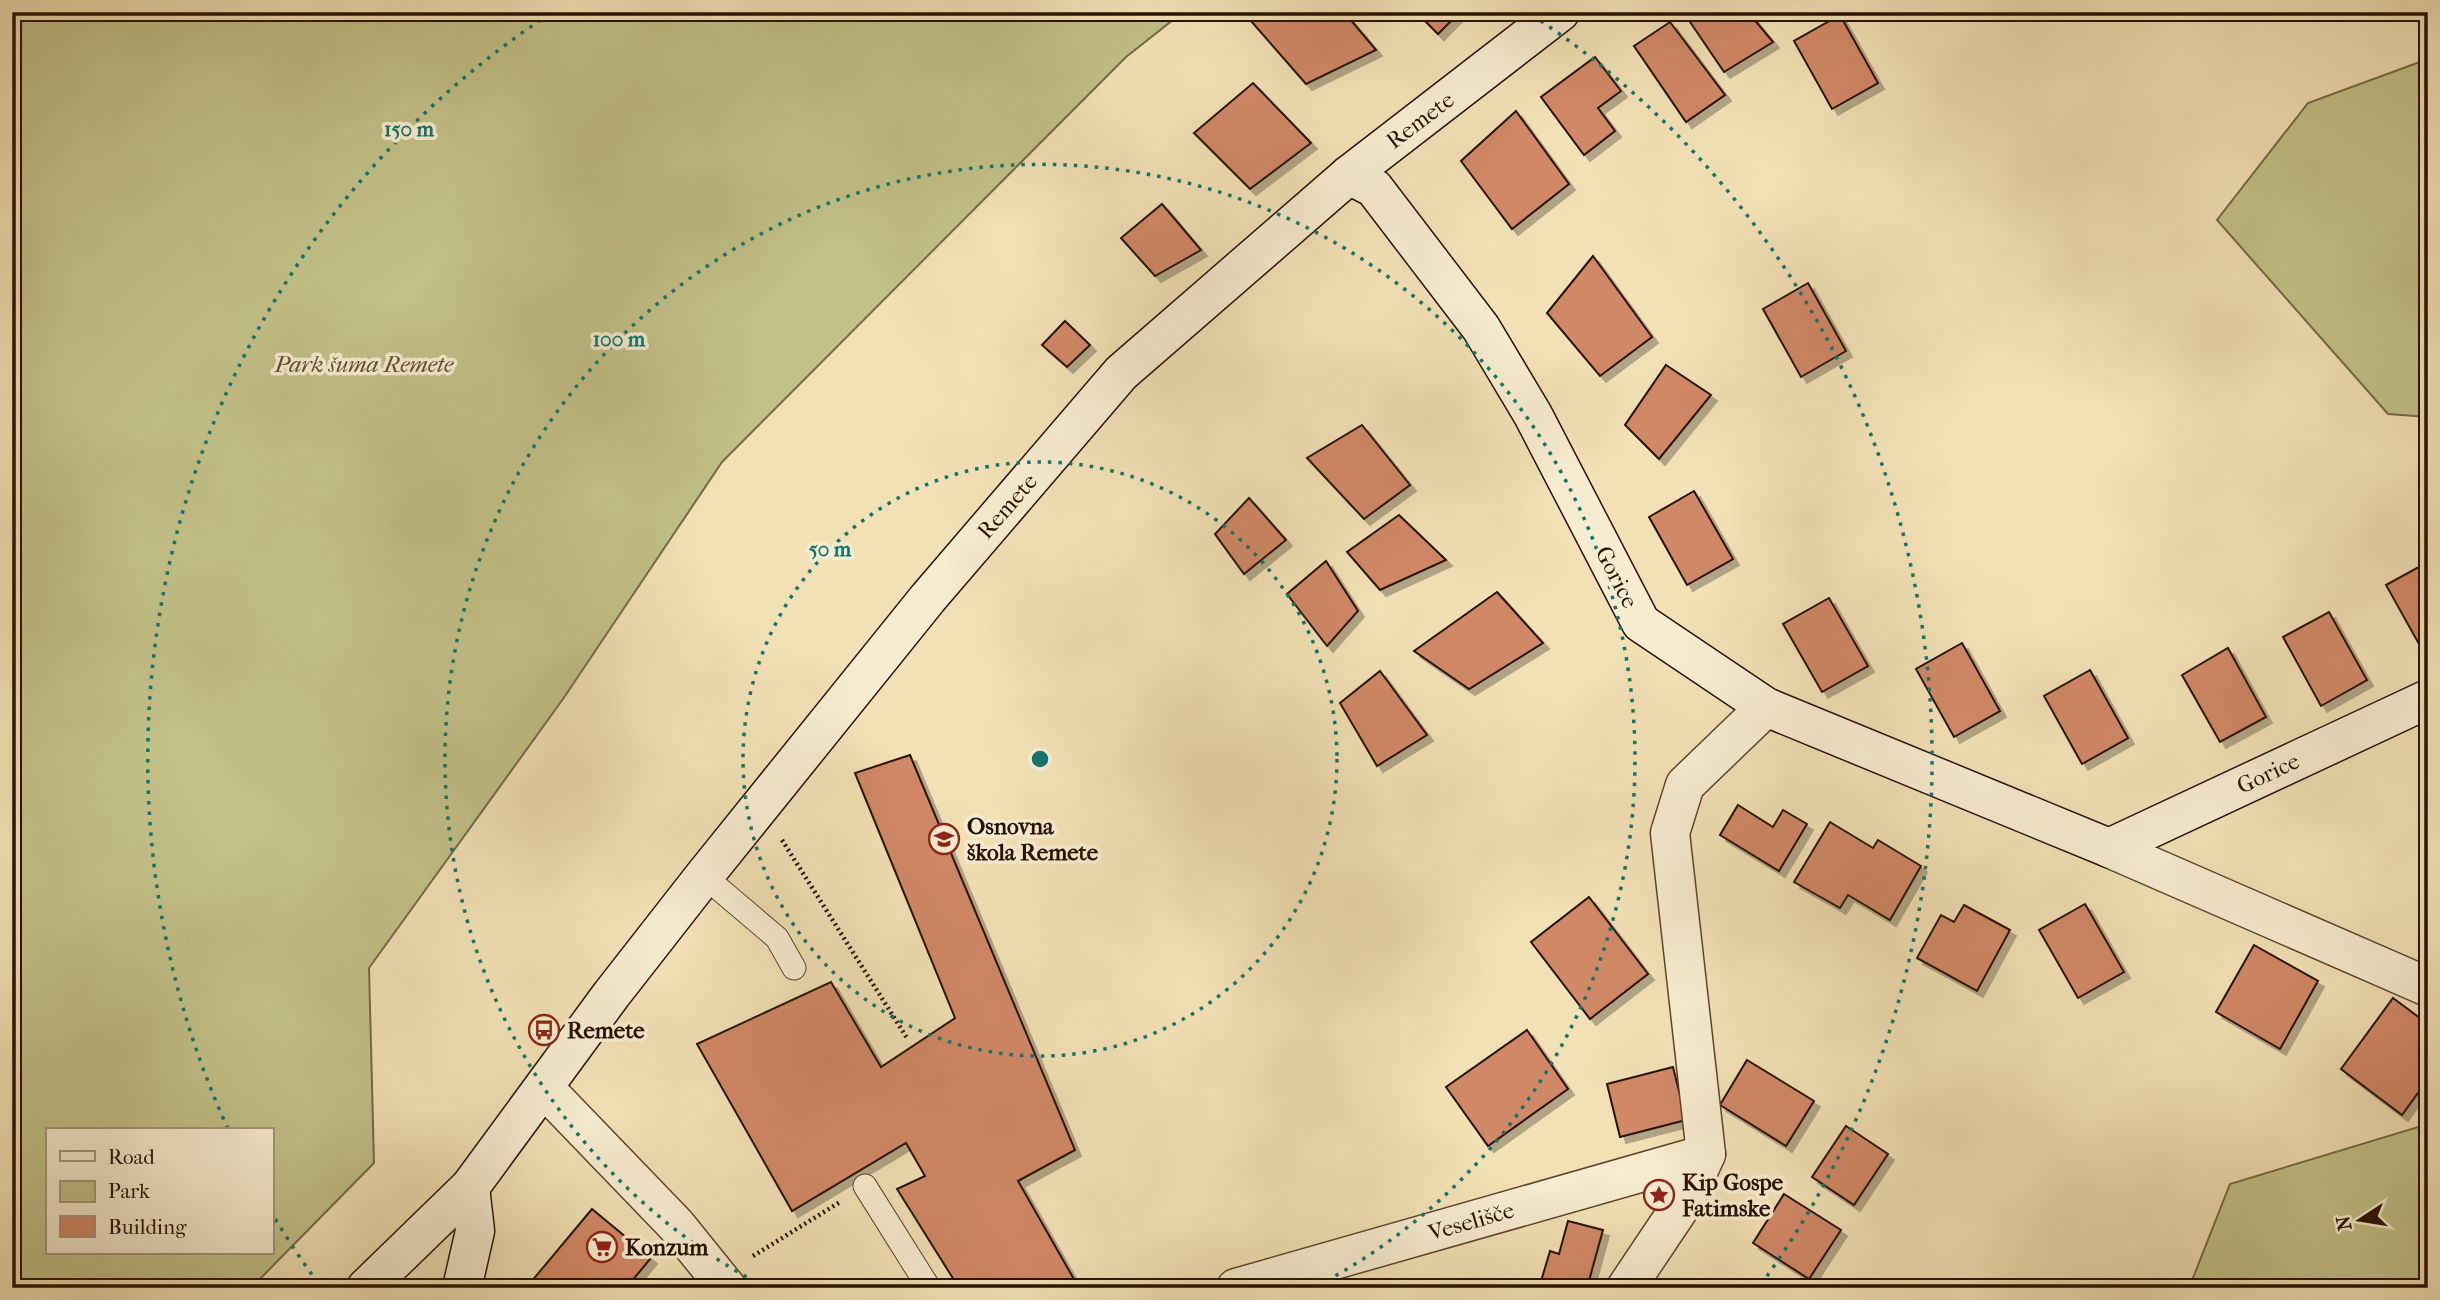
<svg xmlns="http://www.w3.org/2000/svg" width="2440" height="1300" viewBox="0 0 2440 1300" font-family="'IM FELL French Canon',serif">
<defs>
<filter id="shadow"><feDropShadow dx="6" dy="6" stdDeviation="0" flood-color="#0004"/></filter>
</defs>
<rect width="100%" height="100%" fill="#f2e1b5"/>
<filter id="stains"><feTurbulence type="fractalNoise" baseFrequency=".00286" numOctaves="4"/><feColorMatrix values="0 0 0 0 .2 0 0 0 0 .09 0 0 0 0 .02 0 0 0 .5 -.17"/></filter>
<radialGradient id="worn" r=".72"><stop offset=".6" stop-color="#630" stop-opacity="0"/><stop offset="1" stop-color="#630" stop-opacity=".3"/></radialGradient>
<!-- green -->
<g fill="#c2c188" stroke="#746a44" stroke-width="2" fill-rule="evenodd">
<path d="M12 12H1183L1126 57 722 462 563 699 369 968 374 1163 251 1288H12ZM47 1130H271V1253H47Z"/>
<path d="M2428 59V417L2388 414 2217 220 2308 103Z"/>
<path d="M2428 1124V1288H2189L2230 1184Z"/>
</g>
<!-- building -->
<g fill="#d18866" stroke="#271200" stroke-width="2" filter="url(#shadow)">
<path d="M1344 12 1376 50 1306 84 1244 13Z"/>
<path d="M1416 12H1460L1438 34Z"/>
<path d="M1748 12 1773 42 1724 72 1684 13Z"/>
<path d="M1840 15 1878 83 1832 109 1794 41Z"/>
<path d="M1670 22 1725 95 1686 122 1634 46Z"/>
<path d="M1595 57 1621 91 1598 108 1615 131 1584 155 1541 97Z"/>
<path d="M1253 83 1311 143 1250 189 1194 133Z"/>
<path d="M1516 111 1569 184 1512 229 1461 161Z"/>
<path d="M1162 204 1201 250 1155 276 1121 238Z"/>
<path d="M1593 256 1652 337 1600 376 1547 313Z"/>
<path d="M1808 283 1846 351 1801 377 1763 309Z"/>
<path d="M1065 321 1090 345 1067 367 1042 345Z"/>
<path d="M1666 365 1711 395 1659 459 1625 425Z"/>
<path d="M1362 425 1410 485 1364 519 1307 458Z"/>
<path d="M1694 491 1733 559 1687 585 1649 517Z"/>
<path d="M1249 498 1286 540 1244 574 1215 534Z"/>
<path d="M1399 515 1446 560 1380 590 1347 552Z"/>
<path d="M1326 561 1358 611 1327 646 1287 594Z"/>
<path d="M2428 562V651L2424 653 2386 585Z"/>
<path d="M1497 592 1543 643 1469 689 1414 651Z"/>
<path d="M1829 598 1868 666 1822 692 1783 624Z"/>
<path d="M2329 612 2367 680 2321 706 2283 637Z"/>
<path d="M1962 643 2000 711 1954 737 1916 669Z"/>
<path d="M2228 648 2266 717 2220 742 2182 675Z"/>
<path d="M2090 670 2128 738 2082 764 2044 696Z"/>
<path d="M1380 671 1427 735 1377 766 1340 703Z"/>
<path d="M910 755 1075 1150 1018 1181 1079 1288H959L897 1189 925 1176 906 1143 792 1211 697 1044 831 982 881 1067 955 1018 855 773Z"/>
<path d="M1738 805 1773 827 1783 810 1807 824 1779 871 1720 835Z"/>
<path d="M1830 822 1873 848 1878 840 1921 866 1890 920 1848 895 1840 908 1794 882Z"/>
<path d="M1589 897 1648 974 1590 1019 1531 942Z"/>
<path d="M2085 904 2124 972 2078 998 2039 930Z"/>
<path d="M1964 905 2010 930 1977 991 1917 958 1941 915 1954 922Z"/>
<path d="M2254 945 2318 981 2280 1049 2216 1012Z"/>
<path d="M2393 998 2428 1024V1079L2402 1115 2341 1069Z"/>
<path d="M1527 1030 1568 1089 1488 1146 1446 1087Z"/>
<path d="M1747 1060 1814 1101 1786 1146 1720 1105Z"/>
<path d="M1673 1067 1686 1120 1620 1137 1607 1084Z"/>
<path d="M1846 1126 1888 1154 1854 1205 1812 1177Z"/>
<path d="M1784 1194 1841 1230 1809 1279 1753 1243Z"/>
<path d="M592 1209 651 1258 626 1288H538L531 1282Z"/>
<path d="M1568 1221 1603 1230 1587 1288H1539L1550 1251 1559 1254Z"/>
</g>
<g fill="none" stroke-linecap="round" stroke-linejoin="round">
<!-- lane casing -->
<g stroke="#5a462d" stroke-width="25">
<g id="lane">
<path d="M704 876 777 938 794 968"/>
<path d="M865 1186 929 1288"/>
</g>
</g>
<!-- street casing -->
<g stroke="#5a462d" stroke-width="41">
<g id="street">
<path d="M2109 848 2428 987"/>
<path d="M544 1088 676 1225 727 1288"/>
<path d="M1236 1288 1706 1154"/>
<path d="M1626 1288 1685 1200 1706 1154 1670 833 1685 785 1766 707"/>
</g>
</g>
<!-- secondary casing -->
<g stroke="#271200" stroke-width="41">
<g id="secondary">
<path d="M1349 175 1374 188 1481 328 1533 415 1641 623 1766 707 2109 848 2428 699"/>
<path d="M366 1288 470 1187 611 995 704 876 928 598 1121 373 1349 175 1560 12"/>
<path d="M462 1288 475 1231 470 1187"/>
</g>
</g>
<!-- path -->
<g stroke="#271200" stroke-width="4.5" stroke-dasharray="2 3.5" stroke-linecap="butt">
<path d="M782 840 907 1038"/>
<path d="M753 1256 840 1202"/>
</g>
<!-- lane -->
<use href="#lane" stroke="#f7eccf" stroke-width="23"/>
<!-- street -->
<use href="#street" stroke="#f7eccf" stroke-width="38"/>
<!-- secondary -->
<use href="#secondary" stroke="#f7eccf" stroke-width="38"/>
</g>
<!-- distance rings -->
<g fill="none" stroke="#0f766e" stroke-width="3.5" stroke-dasharray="3.5 7">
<circle cx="1040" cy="759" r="297"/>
<path d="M765 1287A595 595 0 1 1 1315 1287"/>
<path d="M318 1283A892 892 0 0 1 271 1212M228 1129A892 892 0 0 1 548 15M1532 15A892 892 0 0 1 1762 1283"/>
</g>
<!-- icons -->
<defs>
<g id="school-ring" transform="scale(1.575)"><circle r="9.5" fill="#f7eccf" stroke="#8f2418" stroke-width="1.5"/><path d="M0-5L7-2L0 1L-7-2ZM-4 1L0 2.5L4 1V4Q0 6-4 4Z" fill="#8f2418"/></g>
<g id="bus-ring" transform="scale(1.575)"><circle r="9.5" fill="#f7eccf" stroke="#8f2418" stroke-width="1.5"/><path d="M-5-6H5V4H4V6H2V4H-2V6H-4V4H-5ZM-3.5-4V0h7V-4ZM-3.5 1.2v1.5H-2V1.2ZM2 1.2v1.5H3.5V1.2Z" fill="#8f2418"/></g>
<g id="sight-ring" transform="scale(1.575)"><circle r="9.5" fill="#f7eccf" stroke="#8f2418" stroke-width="1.5"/><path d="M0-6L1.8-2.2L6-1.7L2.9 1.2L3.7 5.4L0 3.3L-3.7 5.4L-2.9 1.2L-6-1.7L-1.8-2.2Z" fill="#8f2418"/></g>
<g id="supermarket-ring" transform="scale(1.575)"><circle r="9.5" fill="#f7eccf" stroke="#8f2418" stroke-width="1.5"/><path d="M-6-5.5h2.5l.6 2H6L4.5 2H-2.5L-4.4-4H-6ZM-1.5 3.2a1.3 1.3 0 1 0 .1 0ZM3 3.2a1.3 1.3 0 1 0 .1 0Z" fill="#8f2418"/></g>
</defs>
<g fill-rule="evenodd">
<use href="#school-ring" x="944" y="839"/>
<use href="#bus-ring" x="544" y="1030"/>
<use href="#sight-ring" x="1659" y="1195"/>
<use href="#supermarket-ring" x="602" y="1247"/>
</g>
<g text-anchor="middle" stroke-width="7" stroke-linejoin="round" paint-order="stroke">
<!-- street labels -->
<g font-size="23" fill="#271200" stroke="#f7eccf">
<text transform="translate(1420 120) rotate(-37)" y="8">Remete</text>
<text transform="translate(1007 506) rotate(-49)" y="8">Remete</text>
<text transform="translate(1617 577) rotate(63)" y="8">Gorice</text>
<text transform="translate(2268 773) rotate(-25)" y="8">Gorice</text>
<text transform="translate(1471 1221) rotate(-16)" y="8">Veselišče</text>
</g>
<!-- park labels -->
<g font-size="23" font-style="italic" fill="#5d4f30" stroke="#f7eccf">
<text x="364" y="372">Park šuma Remete</text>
</g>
<!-- poi labels -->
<g font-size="23" font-weight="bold" fill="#271200" stroke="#f7eccf" text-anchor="start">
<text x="967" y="834">Osnovna<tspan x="967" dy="26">škola Remete</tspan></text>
<text x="567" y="1038">Remete</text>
<text x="1682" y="1190">Kip Gospe<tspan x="1682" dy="26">Fatimske</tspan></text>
<text x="625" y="1255">Konzum</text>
</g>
</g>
<circle cx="1040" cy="759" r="10" fill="#0f766e" stroke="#f7eccf" stroke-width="3.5"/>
<g font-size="21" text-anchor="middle" font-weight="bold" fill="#0f766e" stroke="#f7eccf" stroke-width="7" stroke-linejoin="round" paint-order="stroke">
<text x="409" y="136">150 m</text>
<text x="619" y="346">100 m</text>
<text x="830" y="556">50 m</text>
</g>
<!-- margin -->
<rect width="2440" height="1300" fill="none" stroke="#f2e1b5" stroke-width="42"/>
<rect x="14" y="14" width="2412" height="1272" fill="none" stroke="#271200" stroke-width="3.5"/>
<rect x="21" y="21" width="2398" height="1258" fill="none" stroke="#271200" stroke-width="2"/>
<!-- legend -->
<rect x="46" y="1128" width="228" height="126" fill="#f7eccf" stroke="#a4957c" stroke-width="2"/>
<rect x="60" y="1151" width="35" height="10" fill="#f7eccf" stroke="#a4957c" stroke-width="2"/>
<text x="108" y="1164" font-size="21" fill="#271200">Road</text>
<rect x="60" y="1181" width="35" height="21" fill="#c2c188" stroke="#a4957c" stroke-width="2"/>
<text x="108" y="1198" font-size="21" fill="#271200">Park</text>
<rect x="60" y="1216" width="35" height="21" fill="#d18866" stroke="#a4957c" stroke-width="2"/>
<text x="108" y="1234" font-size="21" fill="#271200">Building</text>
<!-- north arrow -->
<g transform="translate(2360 1220) rotate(258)" stroke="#f7eccf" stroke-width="5" paint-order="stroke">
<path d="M0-5L12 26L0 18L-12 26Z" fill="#271200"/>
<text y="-10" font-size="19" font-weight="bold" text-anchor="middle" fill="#271200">N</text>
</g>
<rect width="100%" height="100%" filter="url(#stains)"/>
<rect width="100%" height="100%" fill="url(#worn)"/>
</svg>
